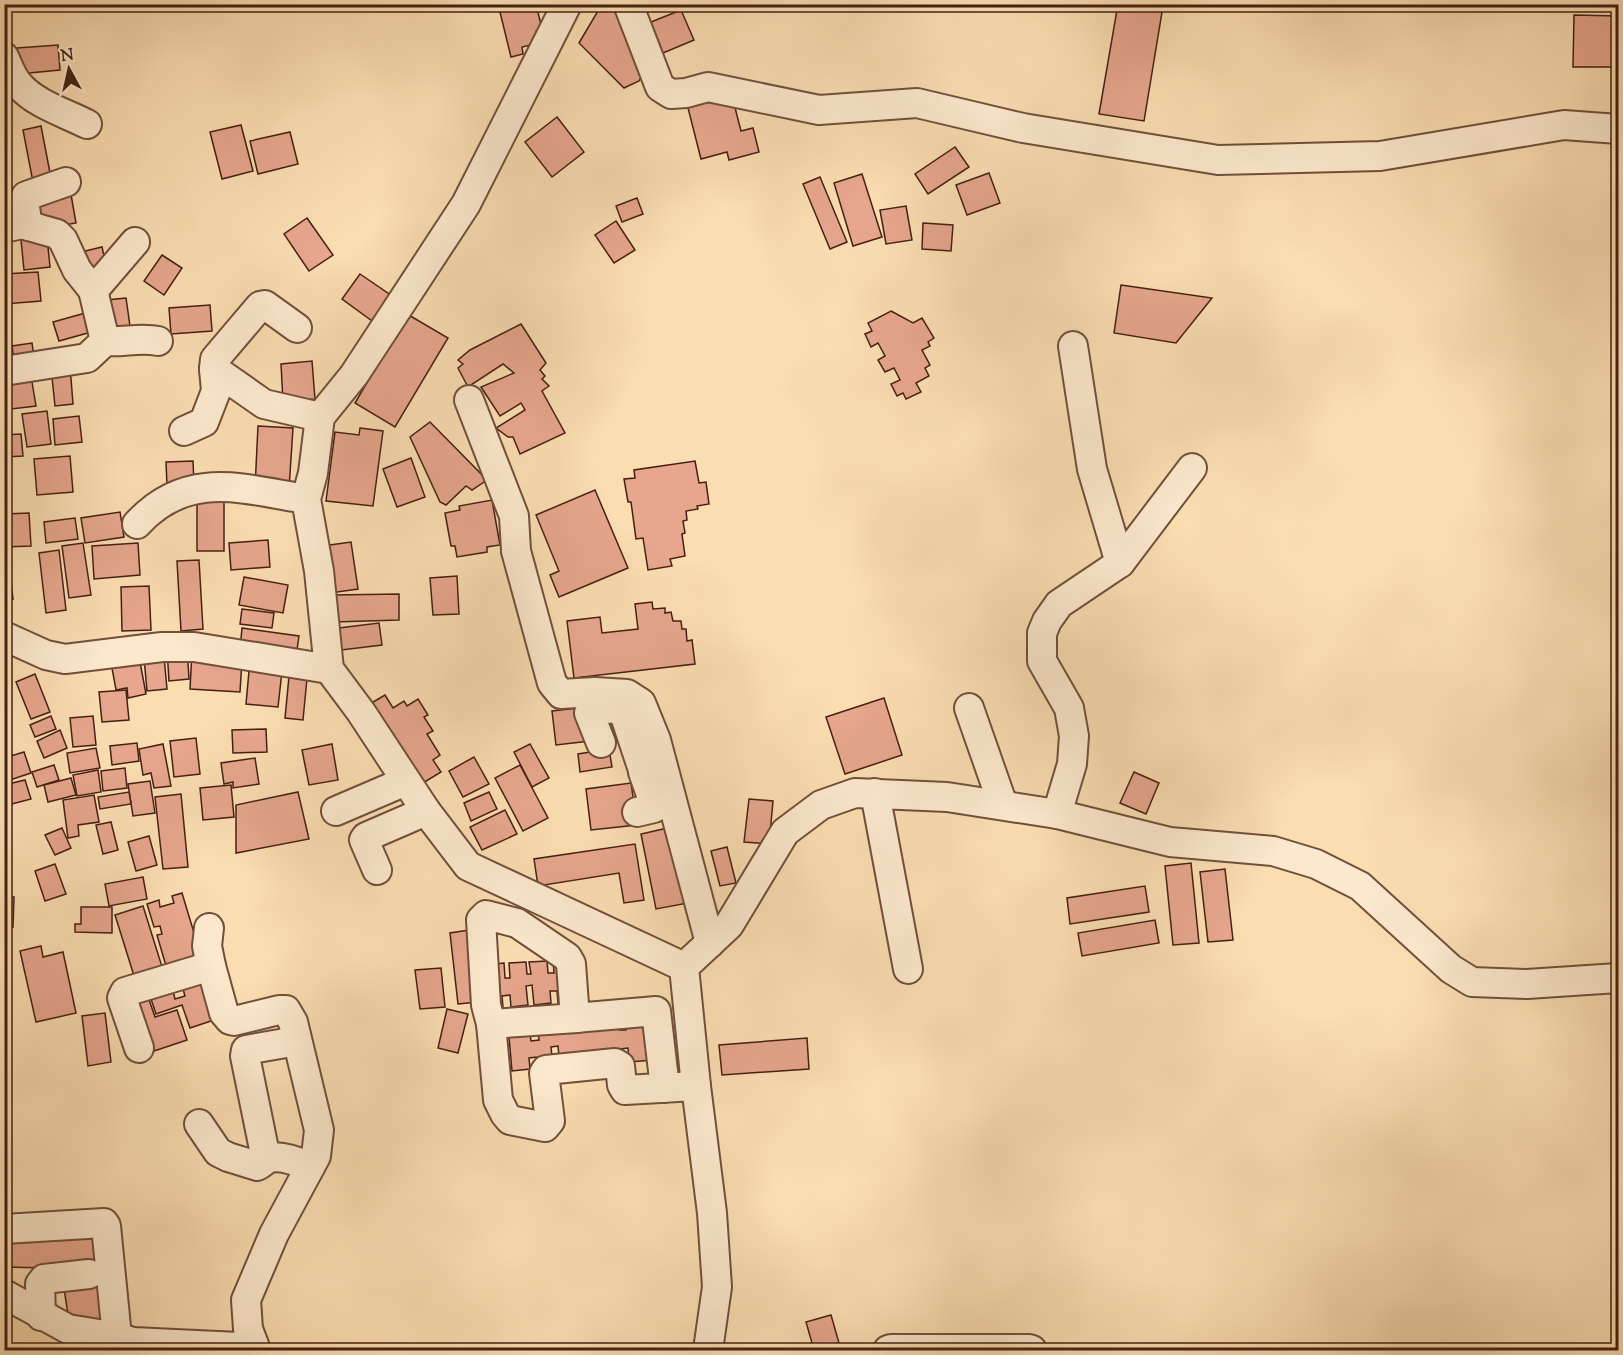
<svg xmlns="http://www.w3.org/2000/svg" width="1623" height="1355" viewBox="0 0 1623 1355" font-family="'Sorts Mill Goudy',serif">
<rect width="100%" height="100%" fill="#fbddb2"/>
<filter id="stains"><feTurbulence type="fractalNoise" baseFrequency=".00333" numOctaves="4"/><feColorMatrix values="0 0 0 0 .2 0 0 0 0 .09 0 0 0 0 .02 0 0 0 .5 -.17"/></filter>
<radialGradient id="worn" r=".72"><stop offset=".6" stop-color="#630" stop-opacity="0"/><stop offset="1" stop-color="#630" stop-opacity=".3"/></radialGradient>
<!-- building -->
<g fill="#e7a68d" stroke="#442013" stroke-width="1.5">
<path d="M4 4H40V8L4 9Z"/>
<path d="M498 4H536L542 29 536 31 539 43 522 47 523 54 511 57Z"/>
<path d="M602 4H615L647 68 639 81 624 88 579 43Z"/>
<path d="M1118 4 1162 12 1144 121 1099 114Z"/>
<path d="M681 10 694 40 663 53 651 22Z"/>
<path d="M1574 15 1618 16V67H1573Z"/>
<path d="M58 45 60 70 19 74 17 48Z"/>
<path d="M731 92 741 131 753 128 759 152 729 160 727 152 701 159 687 104Z"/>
<path d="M557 117 584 152 552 177 525 142Z"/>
<path d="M241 125 253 171 222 179 210 132Z"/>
<path d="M41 126 51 178 33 182 23 130Z"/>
<path d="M290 132 298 164 258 174 250 141Z"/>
<path d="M955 147 969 167 928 194 915 174Z"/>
<path d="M989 173 1000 203 967 215 956 185Z"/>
<path d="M862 174 882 237 853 246 834 183Z"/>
<path d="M820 177 847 242 830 249 803 184Z"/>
<path d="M70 189 76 223 43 229 37 195Z"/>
<path d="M637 198 643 214 622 222 616 206Z"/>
<path d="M906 206 912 240 886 244 880 210Z"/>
<path d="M307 218 333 255 309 271 284 234Z"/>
<path d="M616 221 635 250 614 263 595 235Z"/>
<path d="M923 223 953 225 951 251 922 249Z"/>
<path d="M47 237 50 267 24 270 21 240Z"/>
<path d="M102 247 107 269 85 273 81 252Z"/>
<path d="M162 255 182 268 164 295 144 281Z"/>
<path d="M38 272 41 301 4 304V274Z"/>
<path d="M360 274 398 300 379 326 342 299Z"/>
<path d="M1121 285 1212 298 1176 343 1114 333Z"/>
<path d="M126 298 131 333 110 336 106 300Z"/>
<path d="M210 305 212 331 171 334 169 308Z"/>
<path d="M891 311 913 323 922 318 934 338 928 342 930 346 922 350 930 365 925 368 929 376 916 383 921 392 906 399 903 393 897 396 891 384 900 380 894 368 885 372 878 360 885 356 878 343 871 347 865 334 872 331 868 323Z"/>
<path d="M89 312 95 331 59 341 53 322Z"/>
<path d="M407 314 448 338 395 427 355 403Z"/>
<path d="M521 324 546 363 540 370 545 376 542 379 549 386 542 391 565 433 520 454 513 437H508L496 428 525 410 521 403 500 416 481 387 514 373 503 364 468 387 458 368 463 364 458 360 470 350Z"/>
<path d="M32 343 35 364 15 367 12 346Z"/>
<path d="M312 361 315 399 283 402 281 364Z"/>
<path d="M70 366 73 404 55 406 51 368Z"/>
<path d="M30 370 36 406 11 409 6 374Z"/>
<path d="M47 411 51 444 27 447 22 414Z"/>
<path d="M79 416 82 442 55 445 53 419Z"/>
<path d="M430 422 487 480 472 490 466 486 446 505 440 502 410 437Z"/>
<path d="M258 426 293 428 289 489 255 488Z"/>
<path d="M360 428 383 431 373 506 326 501 335 432 359 435Z"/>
<path d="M21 434 23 456 4 457V435Z"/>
<path d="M70 456 73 492 37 495 34 459Z"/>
<path d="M411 458 425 497 397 507 383 469Z"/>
<path d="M193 461 194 484 167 485 166 462Z"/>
<path d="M695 461 699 483 706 482 709 504 697 506 698 509 686 511 687 520 683 521 685 533 682 534 685 556 670 559 672 566 648 570 643 538 636 539 631 502H628L624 479 635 478 634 470Z"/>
<path d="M595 490 628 568 559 597 550 575 559 571 536 515Z"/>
<rect x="197" y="493" width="27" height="58"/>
<path d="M492 500 500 545 487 547V552L457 557 455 546H451L445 513 460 510 459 506Z"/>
<path d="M120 512 124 537 85 543 81 518Z"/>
<path d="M29 513 31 546 4 547V514Z"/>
<path d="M75 518 78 539 46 543 44 522Z"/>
<path d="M268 540 270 567 231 570 229 543Z"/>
<path d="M351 542 358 589 330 593 323 546Z"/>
<path d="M83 543 91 595 69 598 62 546Z"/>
<path d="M138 543 140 575 94 579 92 546Z"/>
<path d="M59 550 66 610 46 613 39 553Z"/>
<path d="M199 560 203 629 181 631 177 561Z"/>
<path d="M4 572H10L13 599 4 600Z"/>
<path d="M457 576 459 614 433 615 430 578Z"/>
<path d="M244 577 288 585 283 613 239 605Z"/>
<path d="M149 586 151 630 122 631 121 587Z"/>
<path d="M399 594V620L334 622 333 595Z"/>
<path d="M652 602 653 609 665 608V613L671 612 673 621H681L682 629H686L687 641 692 640 695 664 574 678 567 621 600 617 602 633 638 629 635 604Z"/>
<path d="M242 609 274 613 272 628 240 624Z"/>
<path d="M379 623 382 645 333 651 331 629Z"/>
<path d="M242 628 299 636 296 657 240 649Z"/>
<path d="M187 648 189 679 169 681 167 650Z"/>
<path d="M192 651 242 660 240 692 190 689Z"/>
<path d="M164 656 167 689 147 691 144 658Z"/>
<path d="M250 660 283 662 278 707 246 704Z"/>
<path d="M140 662 146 694 128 698 127 688 116 690 112 668Z"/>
<path d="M290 666 308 668 303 720 285 718Z"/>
<path d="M35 674 50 712 31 719 16 682Z"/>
<path d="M126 690 129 720 102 722 99 692Z"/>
<path d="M385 695 393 708 404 701 407 706 418 699 428 715 424 717 433 731 427 734 440 755 433 760 441 772 423 783 368 705Z"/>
<path d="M884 698 902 755 845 774 826 717Z"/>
<path d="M586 707 590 741 556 745 552 711Z"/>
<path d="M51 716 56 729 35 737 30 725Z"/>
<path d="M93 716 96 745 73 747 70 718Z"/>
<path d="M266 729 267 752 233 753 232 730Z"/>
<path d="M60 730 67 748 44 758 37 741Z"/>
<path d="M196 738 200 774 174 777 170 741Z"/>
<path d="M137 743 139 761 112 765 110 746Z"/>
<path d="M163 744 171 786 154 788 151 773 143 775 139 749Z"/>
<path d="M332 744 338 780 309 785 302 750Z"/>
<path d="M530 744 549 778 532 787 514 752Z"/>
<path d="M96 748 100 768 70 773 67 753Z"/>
<path d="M609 749 612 767 580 772 578 754Z"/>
<path d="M24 752 31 773 4 782V758Z"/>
<path d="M474 757 489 784 463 797 449 771Z"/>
<path d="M255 758 259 784 233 788V782L224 784 221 763Z"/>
<path d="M54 765 59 780 37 787 32 772Z"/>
<path d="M520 765 548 818 523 831 495 778Z"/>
<path d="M125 768 127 788 103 791 101 771Z"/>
<path d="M98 770 101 792 77 796 73 775Z"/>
<path d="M1134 772 1159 783 1146 814 1120 803Z"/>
<path d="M71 778 76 795 48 802 44 785Z"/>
<path d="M25 780 31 799 4 806V785Z"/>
<path d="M150 781 155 813 133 816 128 784Z"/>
<path d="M631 783 637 825 591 830 586 789Z"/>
<path d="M231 785 234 817 203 820 200 788Z"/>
<path d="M129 792 131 804 100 809 98 797Z"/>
<path d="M298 792 309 839 236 853V805Z"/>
<path d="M489 792 497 809 471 821 464 803Z"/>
<path d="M181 794 188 867 163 869 155 797Z"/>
<path d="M94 795 99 822 78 825 79 836 68 838 63 800Z"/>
<path d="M749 799 773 801 769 844 744 842Z"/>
<path d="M505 810 517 834 482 850 470 827Z"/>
<path d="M111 822 118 850 103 854 96 825Z"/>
<path d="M672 827 688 903 656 909 641 834Z"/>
<path d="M62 828 71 848 55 855 45 835Z"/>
<path d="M149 836 157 865 136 871 128 842Z"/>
<path d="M635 844 644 900 624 903 619 873 538 886 534 859Z"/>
<path d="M727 847 736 883 720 886 711 851Z"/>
<path d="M1191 863 1199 943 1173 945 1165 866Z"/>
<path d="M55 864 66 894 45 901 35 871Z"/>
<path d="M1225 869 1233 940 1208 942 1200 872Z"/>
<path d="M143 877 147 899 109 906 105 884Z"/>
<path d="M1145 886 1149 912 1070 924 1067 898Z"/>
<path d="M182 893 204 966 169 976 157 935 162 934 160 926 154 927 147 904 159 900 160 907 174 903 172 896Z"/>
<path d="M4 897H14L13 927H4Z"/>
<path d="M143 906 163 970 135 979 115 915Z"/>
<path d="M81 907H112V933L75 932V924H81Z"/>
<path d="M1155 920 1159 943 1082 956 1078 933Z"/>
<path d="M469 930 478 1002 458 1004 450 933Z"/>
<path d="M41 946 43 957 63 952 76 1013 36 1022 20 951Z"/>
<path d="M553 960 566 962 570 1001 558 1003 557 991H550L551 1003 534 1005 532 985 526 986 528 1005 511 1007 510 995 502 996 503 1007 489 1009 485 965 504 963 505 978H510L509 963 526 962 527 974H531L529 962 547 961 548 973H554Z"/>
<path d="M441 968 445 1007 420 1009 415 970Z"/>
<path d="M205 974 220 1018 190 1028 182 1005 156 1014 149 993 173 991 175 999 185 996 181 982Z"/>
<path d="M146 991 155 1017 177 1010 187 1040 148 1053 128 997Z"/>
<path d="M447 1009 468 1014 458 1053 438 1048Z"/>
<path d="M105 1013 111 1062 88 1066 82 1016Z"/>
<path d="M649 1014 653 1060 629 1062 628 1048 620 1049 621 1061 605 1062 604 1049 600 1050 601 1062 560 1066 558 1046 551 1047 553 1067 538 1069 537 1057 529 1058 530 1069 512 1071 508 1026 529 1024 531 1041 539 1040 537 1024 618 1017 619 1030H626L625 1016Z"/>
<path d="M807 1038 809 1069 722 1075 719 1045Z"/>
<path d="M100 1226 108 1329 69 1321 64 1288 91 1269 4 1267V1238Z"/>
<path d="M831 1315 841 1350H814L806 1322Z"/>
</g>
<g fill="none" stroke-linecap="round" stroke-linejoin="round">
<!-- minor casing -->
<g stroke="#724f3b" stroke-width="32">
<g id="minor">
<path d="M567 4 466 204 354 375 320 417 313 473 306 499 319 571 329 669 361 712 426 811 468 866 684 967"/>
<path d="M628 4 660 87 671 94 686 93 708 87 819 110 917 103 1023 128 1218 160 1380 156 1564 125 1618 129"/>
<path d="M4 57C9 67 12 78 20 86 36 104 65 113 87 124"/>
<path d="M28 226 24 201 26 196 66 182"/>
<path d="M4 228 22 224 57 234 63 240 77 270 93 290 105 341 87 358 4 371"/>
<path d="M93 291 135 242"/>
<path d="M105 341C122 343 140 337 158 341"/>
<path d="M1073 346 1092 469 1120 563"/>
<path d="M214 369 215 359 260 306 265 305 297 328"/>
<path d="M469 400 514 516 516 551 552 683 561 694 595 692 627 694 641 703 656 740 710 943"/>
<path d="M184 431 204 422 216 391 214 369 264 404 320 417"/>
<path d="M137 524C187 469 243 489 306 499"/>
<path d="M4 636 46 655 65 659 162 647H194L329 669"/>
<path d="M969 708 1003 805"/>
<path d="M601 743 589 713 591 710 620 708 623 710 642 767"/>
<path d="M875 793 908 969"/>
<path d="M336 811 406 781"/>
<path d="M637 812 654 808 655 806 643 772"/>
<path d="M1057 814 1072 764 1074 736 1069 708 1042 661V633L1047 621 1059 604 1120 563 1192 468"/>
<path d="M377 870 364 840 366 837 426 811"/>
<path d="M209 928 207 946 211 966 224 1013 230 1020 234 1021 279 1010H286L293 1022 319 1130 316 1156 274 1234 246 1300 248 1329 256 1350"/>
<path d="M491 1024 577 1018"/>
<path d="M139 1048 122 998 125 992 211 966"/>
<path d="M665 1088 656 1011 575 1018 571 964 567 957 517 923 486 915 481 920 486 1005 491 1024 498 1100 505 1114 510 1120 545 1127 550 1121 544 1073 546 1070 615 1063 620 1066 622 1085 625 1090 696 1086"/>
<path d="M199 1124 218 1152 228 1157 257 1166C262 1164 265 1159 270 1158 282 1155 299 1162 310 1167"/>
<path d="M266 1159 245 1056 246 1050 297 1041"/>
<path d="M4 1229 104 1223 106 1226 117 1337"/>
<path d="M4 1294 68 1329 117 1337 133 1342 239 1347 253 1350"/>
<path d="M41 1316 40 1284 44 1279 89 1274"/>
<path d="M708 1350 717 1287 712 1213 696 1086 684 967 729 925 785 832 821 805 855 793 947 797 1057 814 1170 842 1273 851 1316 864 1360 886 1451 969 1472 982 1527 984 1618 978"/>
<path d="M888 1350 891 1349H1029L1032 1350"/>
</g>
</g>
<!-- minor -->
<use href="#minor" stroke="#fce9cd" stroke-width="28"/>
</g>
<!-- margin -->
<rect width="1623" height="1355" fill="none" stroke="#fbddb2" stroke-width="24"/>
<rect x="6" y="6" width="1611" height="1343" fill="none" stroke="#442013" stroke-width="3"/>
<rect x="12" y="12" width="1599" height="1331" fill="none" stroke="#442013" stroke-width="1.5"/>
<!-- north arrow -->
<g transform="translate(69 69) rotate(352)" stroke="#fce9cd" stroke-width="4.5" paint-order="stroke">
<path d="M0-4.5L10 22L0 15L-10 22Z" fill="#442013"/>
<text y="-9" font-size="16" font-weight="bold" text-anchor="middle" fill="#442013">N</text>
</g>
<rect width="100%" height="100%" filter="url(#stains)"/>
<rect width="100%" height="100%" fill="url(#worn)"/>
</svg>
